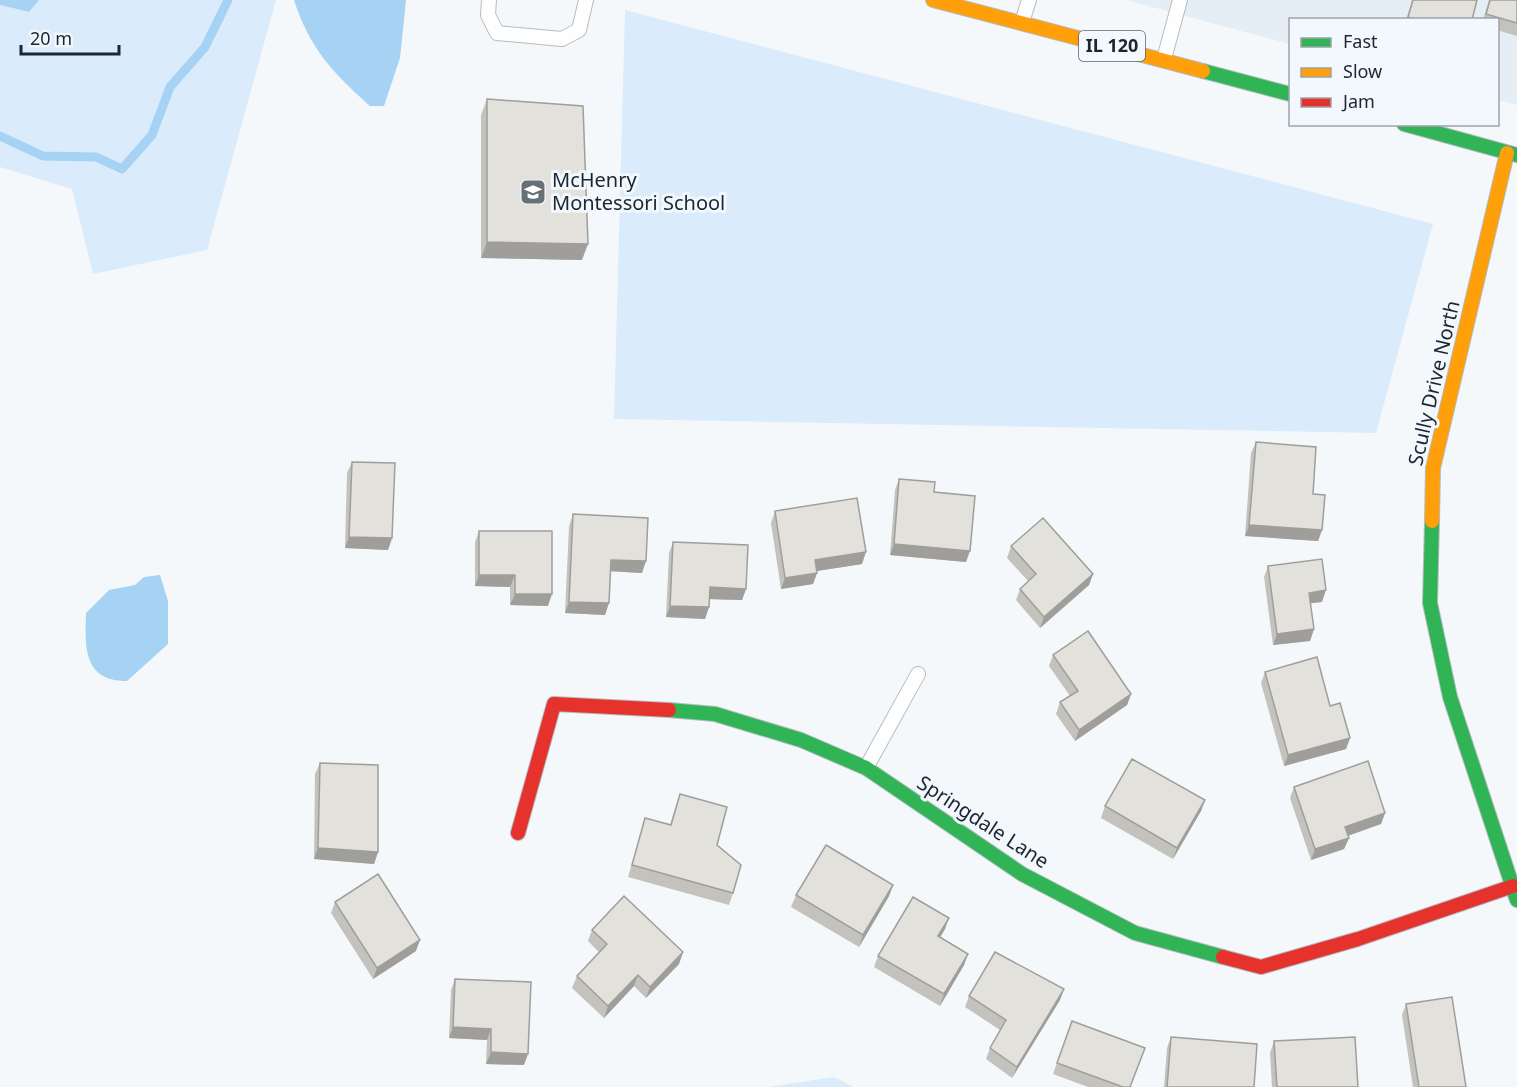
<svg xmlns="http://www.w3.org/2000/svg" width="1517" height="1087" viewBox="0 0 1517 1087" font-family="'Noto Sans',sans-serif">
<rect width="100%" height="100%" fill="#f5f8fa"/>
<!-- built -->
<path fill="#e5eef5" d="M1126 0H1517V105L1498 100V20H1290V44Z"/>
<!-- green -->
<g fill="#daecfb">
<path d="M39 0H276L207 250 93 274 72 189 0 167V5L29 12Z"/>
<path d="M625 10 1433 224 1376 433 614 419Z"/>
<path d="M834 1077 854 1087H768Z"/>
</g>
<!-- water -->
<g fill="#a6d2f4">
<path d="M0 0H39L29 12 0 5Z"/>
<path d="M294 0H406L400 58 384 106H370C332 72 310 49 294 0Z"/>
<path d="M160 575 168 601V644L127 681C83 681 85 647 86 613L109 590 135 585 144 577Z"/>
</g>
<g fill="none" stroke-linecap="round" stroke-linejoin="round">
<!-- stream -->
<path stroke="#a6d2f4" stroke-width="9" d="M0 136 43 156 96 157 122 169 152 135 170 87 205 47 228 0"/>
<!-- lane casing -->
<g stroke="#b5bcc1" stroke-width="16">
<g id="lane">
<path d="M489 0 488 15 497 33 562 39 579 30 586 0"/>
<path d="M1022 22 1029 0"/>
<path d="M1164 59 1180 0"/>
<path d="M866 768 918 674"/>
</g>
</g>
<!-- fast casing -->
<g stroke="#b5bcc1" stroke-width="16">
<g id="fast">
<path d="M1203 71 1290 94"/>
<path d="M1404 124 1517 155"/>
<path d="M1432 521 1430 603 1450 697 1517 900"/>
<path d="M669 710 715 714 801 740 866 768 1022 874 1135 933 1223 957"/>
</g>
</g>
<!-- slow casing -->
<g stroke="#b5bcc1" stroke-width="16">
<g id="slow">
<path d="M933 0 1203 71"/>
<path d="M1432 521 1433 468 1507 153"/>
</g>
</g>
<!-- jam casing -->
<g stroke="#b5bcc1" stroke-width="16">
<g id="jam">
<path d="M518 833 554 704 669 710"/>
<path d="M1223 957 1261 967 1358 939 1513 886"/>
</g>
</g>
<!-- lane -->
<use href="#lane" stroke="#fefefe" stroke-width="14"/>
<!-- fast -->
<use href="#fast" stroke="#30b455" stroke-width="14"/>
<!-- slow -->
<use href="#slow" stroke="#ff9f0a" stroke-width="14"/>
<!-- jam -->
<use href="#jam" stroke="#e5322d" stroke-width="14"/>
</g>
<!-- wall -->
<g fill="#c3c2bd">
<path d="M1412 0H1477L1472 20H1406Z"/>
<path d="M1489 0H1517V36L1497 30V20H1483Z"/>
<path d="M487 99 582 260 481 258V115Z"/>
<path d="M1256 442 1313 494 1322 530 1318 541 1245 536 1251 453Z"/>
<path d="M352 462 392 538 388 550 345 548 347 473Z"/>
<path d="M899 479 966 562 890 555 895 490Z"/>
<path d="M775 511 862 564 816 571 817 573 813 584 781 589 771 523Z"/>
<path d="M573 514 642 573 610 571 605 615 565 613 569 526Z"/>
<path d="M479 531 548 606 510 605V587L475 586V542Z"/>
<path d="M673 542 746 589 742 600 709 599V607L705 619 666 617 669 553Z"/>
<path d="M1011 546 1093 574 1089 585 1040 628 1016 600 1020 589 1028 581 1007 558Z"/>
<path d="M1268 566 1322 602 1310 603 1314 629 1310 641 1273 645 1264 577Z"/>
<path d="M1053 655 1131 694 1127 705 1075 741 1056 714 1060 702 1070 696 1049 666Z"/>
<path d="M1265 672 1330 706 1350 738 1346 749 1284 766 1261 683Z"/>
<path d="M320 763 378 852 374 864 314 859 315 774Z"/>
<path d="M1294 787 1385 813 1381 824 1348 836 1349 838 1344 849 1311 860 1290 798Z"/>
<path d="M680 794 717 845 733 893 729 905 628 877 645 818 670 825Z"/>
<path d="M1205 800 1201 811 1173 859 1101 818 1105 806Z"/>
<path d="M893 885 889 896 859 947 791 907 796 895Z"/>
<path d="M335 902 416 951 373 979 331 913Z"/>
<path d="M945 929 940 937 968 954 964 965 940 1006 874 967 878 956Z"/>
<path d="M592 930 683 952 679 964 646 998 634 986 604 1018 572 988 577 976 599 952 588 941Z"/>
<path d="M455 979 524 1065 486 1064 487 1040 449 1038 451 990Z"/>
<path d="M1064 989 1060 1000 1012 1078 986 1059 990 1048 1000 1030 965 1007 969 996Z"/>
<path d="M1406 1004 1466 1087H1413L1402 1015Z"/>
<path d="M1072 1021 1131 1087H1088L1053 1074Z"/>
<path d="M1171 1037 1254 1087H1164L1167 1048Z"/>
<path d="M1274 1041 1358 1087H1272L1270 1053Z"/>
</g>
<!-- shaded-wall -->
<g fill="#9f9e9a">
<path d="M487 242 588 244 582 260 481 258Z"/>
<path d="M1249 525 1322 530 1318 541 1245 536Z"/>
<path d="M349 537 392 538 388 550 345 548Z"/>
<path d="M894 544 970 551 966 562 890 555Z"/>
<path d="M866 552 862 564 811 572 815 560Z"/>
<path d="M611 560 646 561 642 573 607 571Z"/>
<path d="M817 573 813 584 781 589 785 578Z"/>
<path d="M1093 574 1089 585 1040 628 1044 617Z"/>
<path d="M479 575H515L510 587 475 586Z"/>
<path d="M710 587 746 589 742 600 705 599Z"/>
<path d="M1326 590 1322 602 1305 604 1309 593Z"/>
<path d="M515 594H552L548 606 510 605Z"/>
<path d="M569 602 609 603 605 615 565 613Z"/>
<path d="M670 606 709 607 705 619 666 617Z"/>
<path d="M1314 629 1310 641 1273 645 1277 634Z"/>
<path d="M1131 694 1127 705 1075 741 1079 730Z"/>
<path d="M1350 738 1346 749 1284 766 1288 755Z"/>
<path d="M1205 800 1201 811 1173 859 1177 848Z"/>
<path d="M1385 813 1381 824 1341 838 1345 827Z"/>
<path d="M1349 838 1344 849 1311 860 1315 849Z"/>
<path d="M318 848 378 852 374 864 314 859Z"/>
<path d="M893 885 889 896 859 947 863 935Z"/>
<path d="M949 918 945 929 934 948 938 936Z"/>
<path d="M420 940 416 951 373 979 377 968Z"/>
<path d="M683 952 679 964 646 998 650 987Z"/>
<path d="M968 954 964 965 940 1006 944 994Z"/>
<path d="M638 975 634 986 604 1018 608 1006Z"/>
<path d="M1064 989 1060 1000 1012 1078 1017 1067Z"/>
<path d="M453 1027 491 1029 487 1040 449 1038Z"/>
<path d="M491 1052 528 1054 524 1065 486 1064Z"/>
</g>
<!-- building -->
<g fill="#e3e1dc" stroke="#9f9e9a" stroke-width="1.5">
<path d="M1413 0H1477L1472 20H1416L1408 17Z"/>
<path d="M1490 0H1517V23L1486 14Z"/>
<path d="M487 99 583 106 588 244 487 242Z"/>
<path d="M1256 442 1316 447 1313 494 1325 495 1322 530 1249 525Z"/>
<path d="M352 462 395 463 392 538 349 537Z"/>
<path d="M899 479 935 482 934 492 975 496 970 551 894 544Z"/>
<path d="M857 498 866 552 815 560 817 573 785 578 775 511Z"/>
<path d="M573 514 648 518 646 561 611 560 609 603 569 602Z"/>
<path d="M1043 518 1093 574 1044 617 1020 589 1036 574 1011 546Z"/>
<path d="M479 531H552V594H515V575H479Z"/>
<path d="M673 542 748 545 746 589 710 587 709 607 670 606Z"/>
<path d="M1322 559 1326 590 1309 593 1314 629 1277 634 1268 566Z"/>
<path d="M1088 631 1131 694 1079 730 1060 702 1078 691 1053 655Z"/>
<path d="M1317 657 1330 706 1340 703 1350 738 1288 755 1265 672Z"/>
<path d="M1132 759 1205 800 1177 848 1105 806Z"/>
<path d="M1368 761 1385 813 1345 827 1349 838 1315 849 1294 787Z"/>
<path d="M320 763 378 765V852L318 848Z"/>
<path d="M680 794 727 807 717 845 741 865 733 893 632 865 645 818 671 825Z"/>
<path d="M826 845 893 885 863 935 796 895Z"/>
<path d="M378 874 420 940 377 968 335 902Z"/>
<path d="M624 896 683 952 650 987 638 975 608 1006 577 976 607 944 592 930Z"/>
<path d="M913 897 949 918 938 936 968 954 944 994 878 956Z"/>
<path d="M995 952 1064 989 1017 1067 990 1048 1006 1020 969 996Z"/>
<path d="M455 979 531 982 528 1054 491 1052V1029L453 1027Z"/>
<path d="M1452 997 1466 1087H1419L1406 1004Z"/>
<path d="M1072 1021 1145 1048 1130 1087H1123L1057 1063Z"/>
<path d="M1171 1037 1257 1044 1254 1087H1167Z"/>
<path d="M1355 1037 1358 1087H1277L1274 1041Z"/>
</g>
<!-- icons -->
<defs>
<g id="school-square" transform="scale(1.35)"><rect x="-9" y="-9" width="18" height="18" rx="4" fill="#677075" stroke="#f2f8fd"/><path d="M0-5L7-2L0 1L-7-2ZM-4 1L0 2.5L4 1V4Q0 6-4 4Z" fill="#fff"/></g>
</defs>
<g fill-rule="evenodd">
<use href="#school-square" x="533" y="192"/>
</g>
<g text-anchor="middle" stroke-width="6" stroke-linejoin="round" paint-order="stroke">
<!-- shield labels -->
<rect fill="#f2f8fd" stroke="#5c656c" stroke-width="1.5" x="1079" y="31" width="66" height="30" rx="4.5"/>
<g font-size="18" font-weight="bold" fill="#1b262e">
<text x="1112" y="52">IL 120</text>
</g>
<!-- poi labels -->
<g font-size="20" fill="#1b262e" stroke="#f2f8fd" text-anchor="start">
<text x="552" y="187">McHenry<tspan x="552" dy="23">Montessori School</tspan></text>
</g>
<!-- street labels -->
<g font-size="20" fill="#1b262e" stroke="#f2f8fd">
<text transform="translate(1434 383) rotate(-77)" y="7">Scully Drive North</text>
<text transform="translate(983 822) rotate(33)" y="7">Springdale Lane</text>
</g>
</g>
<!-- legend -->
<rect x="1289" y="18" width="210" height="108" fill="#f2f8fd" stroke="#9ca4aa" stroke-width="1.5"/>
<rect x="1301" y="38" width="30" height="9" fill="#30b455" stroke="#9ca4aa" stroke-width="1.5"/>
<text x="1343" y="48" font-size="18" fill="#1b262e">Fast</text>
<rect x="1301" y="68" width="30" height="9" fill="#ff9f0a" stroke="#9ca4aa" stroke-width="1.5"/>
<text x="1343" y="78" font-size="18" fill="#1b262e">Slow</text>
<rect x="1301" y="98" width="30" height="9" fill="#e5322d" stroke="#9ca4aa" stroke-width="1.5"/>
<text x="1343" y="108" font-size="18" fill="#1b262e">Jam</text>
<!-- scale -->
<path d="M21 45v9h98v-9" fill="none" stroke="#1b262e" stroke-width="3"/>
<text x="30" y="45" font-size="18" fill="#1b262e" stroke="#f2f8fd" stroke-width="4.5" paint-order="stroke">20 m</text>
</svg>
